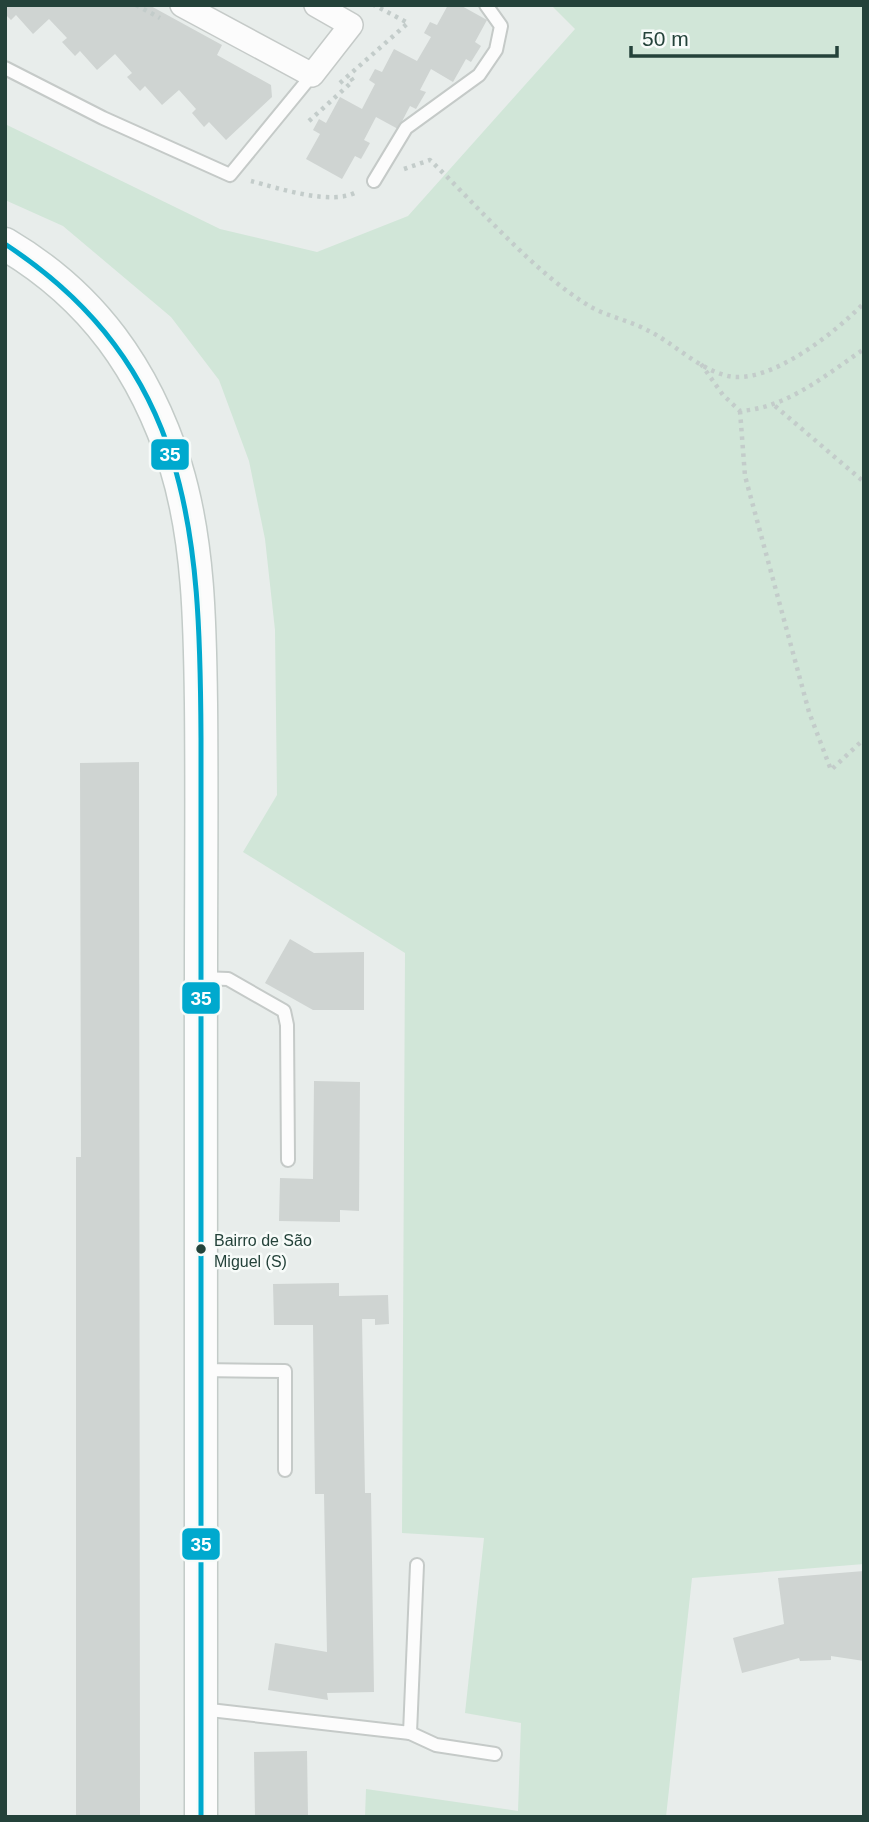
<svg xmlns="http://www.w3.org/2000/svg" width="869" height="1822" viewBox="0 0 869 1822" font-family="Helvetica,sans-serif">
<rect width="100%" height="100%" fill="#e8edeb"/>
<!-- green -->
<path fill="#d1e6d8" d="M551 5H864V1564L692 1578 666 1817H365L366 1789 518 1811 521 1723 465 1713 484 1538 402 1533 405 953 243 852 277 795 275 630 265 539 249 461 219 380 171 317 63 226 5 200V124L220 229 317 252 408 216 575 29Z"/>
<!-- building -->
<g fill="#cfd4d2">
<path d="M5 5H149L222 45 217 55 271 85 272 97 226 140 209 122 204 127 192 113 196 109 179 90 162 105 145 86 140 91 127 77 132 73 115 54 97 70 80 51 75 56 62 42 67 38 49 19 33 34 16 15 11 20 5 14Z"/>
<path d="M448 5H460L487 20 475 42 481 46 471 62 466 59 453 82 431 69 420 90 426 92 416 109 410 106 398 129 376 117 364 140 370 143 361 159 355 156 342 179 306 159 320 134 313 130 319 119 326 123 340 97 362 109 375 84 369 80 375 69 382 72 394 49 417 61 431 37 424 33 430 22 437 25Z"/>
<path d="M139 762 140 1817H76V1157H81L80 763Z"/>
<path d="M290 939 314 953 364 952V1010H313L265 983Z"/>
<path d="M314 1081 360 1082 359 1211 340 1210V1222L279 1221 280 1178 313 1179Z"/>
<path d="M339 1283V1296L388 1295 389 1324 375 1325V1319H362L365 1493H371L374 1692 327 1693 328 1700 268 1690 275 1643 327 1652 324 1494H315L313 1325H274L273 1284Z"/>
<path d="M864 1571V1661L831 1656V1660L800 1661 799 1658 742 1673 733 1638 784 1624 778 1578Z"/>
<path d="M307 1751 308 1817H255L254 1752Z"/>
</g>
<g fill="none" stroke-linecap="round" stroke-linejoin="round">
<!-- lane casing -->
<g stroke="#c5cac8" stroke-width="16">
<g id="lane">
<path d="M5 68 103 118 230 175 312 75"/>
<path d="M374 181 406 128 479 75 496 50 501 26 486 5"/>
<path d="M201 978 228 979 284 1011 287 1025 288 1160"/>
<path d="M199 1370 285 1371V1470"/>
<path d="M201 1709 410 1733 417 1565"/>
<path d="M410 1733 436 1745 495 1754"/>
</g>
</g>
<!-- street casing -->
<g stroke="#c5cac8" stroke-width="26">
<path id="street" d="M182 5 312 75 351 25 316 5"/>
</g>
<!-- secondary casing -->
<g stroke="#c3cbc8" stroke-width="35">
<path id="secondary" d="M5 244C93 296 145 370 176 467 199 542 200 626 201 704 202 795 201 885 201 976 199 1256 200 1536 201 1817"/>
</g>
<!-- path -->
<g stroke="#c3ccca" stroke-width="4.5" stroke-dasharray="3.5 5" stroke-linecap="butt">
<path d="M136 5 160 18"/>
<path d="M340 83 408 23 374 5"/>
<path d="M309 121 353 81 349 75"/>
<path d="M404 169 430 160C477 205 535 274 591 307 609 317 631 321 649 331 675 344 698 369 728 376 770 385 836 332 864 303"/>
<path d="M251 181C278 188 334 207 358 191"/>
<path d="M701 364 723 395 740 411C787 408 826 375 864 349"/>
<path d="M775 406 864 482"/>
<path d="M740 411 745 476 809 712 831 770 864 739"/>
</g>
<!-- lane -->
<use href="#lane" stroke="#fcfcfc" stroke-width="12"/>
<!-- street -->
<use href="#street" stroke="#fcfcfc" stroke-width="23"/>
<!-- secondary -->
<use href="#secondary" stroke="#fcfcfc" stroke-width="32"/>
<!-- bus-1 casing -->
<g stroke="#f7fbf9" stroke-width="10">
<path id="bus-1" d="M5 244C192 367 200 534 201 738V1817"/>
</g>
<!-- bus-1 -->
<use href="#bus-1" stroke="#00a9ce" stroke-width="5"/>
</g>
<!-- markers -->
<circle fill="#24423a" stroke="#f7fbf9" stroke-width="2.5" cx="201" cy="1249" r="6"/>
<g text-anchor="middle" stroke-width="5" stroke-linejoin="round" paint-order="stroke">
<!-- bus labels -->
<g font-size="16" fill="#24423a" stroke="#f7fbf9" text-anchor="start">
<text x="214" y="1246">Bairro de São<tspan x="214" dy="21">Miguel (S)</tspan></text>
</g>
</g>
<g stroke="#f7fbf9" stroke-width="2.5">
<rect x="150" y="438" width="40" height="33" rx="7" fill="#00a9ce"/>
<rect x="181" y="981" width="40" height="34" rx="7" fill="#00a9ce"/>
<rect x="181" y="1527" width="40" height="34" rx="7" fill="#00a9ce"/>
</g>
<g font-size="19" text-anchor="middle" font-weight="bold" fill="#fff">
<text x="170" y="461">35</text>
<text x="201" y="1005">35</text>
<text x="201" y="1551">35</text>
</g>
<!-- border -->
<rect width="869" height="1822" fill="none" stroke="#24423a" stroke-width="14"/>
<!-- scale -->
<path d="M631 46v10h206v-10" fill="none" stroke="#24423a" stroke-width="3.5"/>
<text x="642" y="46" font-size="21" fill="#24423a" stroke="#f7fbf9" stroke-width="5" paint-order="stroke">50 m</text>
</svg>
